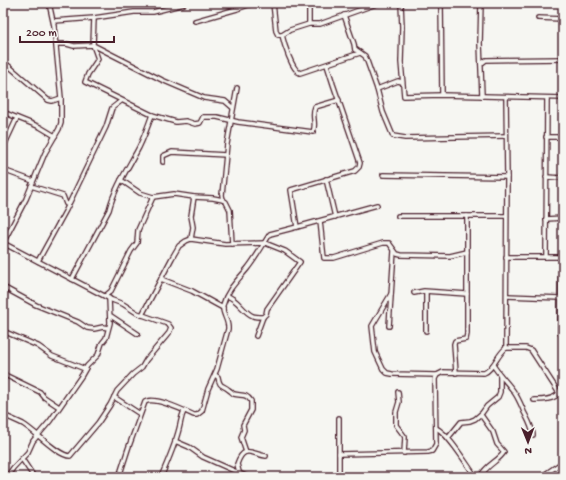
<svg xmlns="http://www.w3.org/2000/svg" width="566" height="480" viewBox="0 0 566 480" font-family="'Gochi Hand',sans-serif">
<rect width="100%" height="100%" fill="#f6f6f2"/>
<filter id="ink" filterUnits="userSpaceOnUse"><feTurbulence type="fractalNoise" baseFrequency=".025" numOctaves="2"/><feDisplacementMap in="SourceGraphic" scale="8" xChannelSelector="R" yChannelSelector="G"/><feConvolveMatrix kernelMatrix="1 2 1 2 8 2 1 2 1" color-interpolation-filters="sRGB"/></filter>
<g filter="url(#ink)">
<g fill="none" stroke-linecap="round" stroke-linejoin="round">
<!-- minor casing -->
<g stroke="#4a1f2b" stroke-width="6">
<g id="minor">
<path d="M273 3 276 31 278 35H282L290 30 309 24H320L379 3"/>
<path d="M309 3V24"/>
<path d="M401 3 402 27 401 62 404 96 442 95 563 98"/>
<path d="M441 3 442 95"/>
<path d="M481 3 480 43 482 96"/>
<path d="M344 15 354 44 355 50"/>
<path d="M94 18 93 45 98 59 88 74 85 82 152 115 176 122 186 121 195 124 200 123 203 117H217L238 122 313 132C317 124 311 116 315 107L339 100"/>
<path d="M538 18 563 19"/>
<path d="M54 21 94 18 134 12H153L184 4"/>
<path d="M195 21 237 9 254 3"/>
<path d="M282 35C284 44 292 70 300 73L360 53"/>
<path d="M56 44H67L74 46 93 45 162 80 204 98 225 101 233 108"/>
<path d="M355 49 365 56 367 61 377 89 383 112 393 136 405 138 506 136"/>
<path d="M3 61 48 100 52 101 61 98"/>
<path d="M481 64 486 60 563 59"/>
<path d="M377 89 398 81 402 82"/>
<path d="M506 97 507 177 506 348"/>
<path d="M3 112 40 127 55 136"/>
<path d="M546 137H563"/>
<path d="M3 148 17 118"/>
<path d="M163 162V156L172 152 226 155"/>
<path d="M3 170 33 181"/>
<path d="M383 175 507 177"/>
<path d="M546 177 563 178"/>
<path d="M326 179 335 217"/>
<path d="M121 180 140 193 153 197 174 194 194 197 191 216 193 227 191 239"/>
<path d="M31 186 60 195 63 196 66 204H68"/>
<path d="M194 197 213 198 223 200"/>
<path d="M398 216H506"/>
<path d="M546 219 563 218"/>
<path d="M320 221 324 258H334L383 243H389L397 254 401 255 450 256 467 252"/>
<path d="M297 227 377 205"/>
<path d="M3 243 112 300 123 304 137 313 168 324 171 328 169 333 146 360 142 367 133 374 117 391 110 405 98 423 70 456C58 456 35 431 23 424 17 421 10 418 3 415"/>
<path d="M3 243 26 199 45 153 59 129 61 123V98L54 26 49 3"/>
<path d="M232 244 230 210 226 202 223 200 222 195 227 144 237 88"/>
<path d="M506 257H563"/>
<path d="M546 257 547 98"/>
<path d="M561 257 560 333 563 337"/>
<path d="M38 261 66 210 106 127 112 108 121 101"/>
<path d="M72 279 109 210C114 190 126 171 136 153 143 141 147 128 152 115"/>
<path d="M161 279 192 291 223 308"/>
<path d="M3 287 36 305 78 322 87 328 94 329 103 327 108 328"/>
<path d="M414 293 424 291 467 294"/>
<path d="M391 294 372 326 375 352 383 369 387 373 392 374 437 375"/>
<path d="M105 296 111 291 131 251 137 243 138 230 153 197"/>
<path d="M227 296C238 299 243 312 253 316 255 317 260 317 263 317"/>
<path d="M507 296 560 298"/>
<path d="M142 315 172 258 179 246 186 241 191 239 225 244 265 243 285 251 300 262 267 309 266 314 263 317 256 336"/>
<path d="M111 316 138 334"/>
<path d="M389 326 394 251"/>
<path d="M3 331 38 346 52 356 85 369"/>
<path d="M426 331V292"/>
<path d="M493 365C499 375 508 383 514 392 519 399 521 405 524 412 528 420 532 426 533 435"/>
<path d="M456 373 454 344 455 341 466 339 467 334V216"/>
<path d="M3 374 40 392 44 397 59 407"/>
<path d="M215 375 218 377C220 388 222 384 229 390 231 391 232 393 234 394 241 396 246 393 251 401V410L243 425 244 430 241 437 246 452"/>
<path d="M398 392 399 402 396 412V425L405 437 404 453"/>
<path d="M114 397 140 414"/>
<path d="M339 418V477"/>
<path d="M436 428C448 433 467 465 476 477"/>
<path d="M448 438 461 422 470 421 475 419 482 413 487 406 498 397 500 392V375"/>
<path d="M175 441 189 447 203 457 248 477"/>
<path d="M339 454 428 452 432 451 436 444 435 379 437 375 443 372 484 373C493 370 497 355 506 348H526L531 350 559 393C554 400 542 400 534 400"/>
<path d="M22 459 34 477"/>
<path d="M239 472 237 464C244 444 252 454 266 456"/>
<path d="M7 477 13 468 28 452 33 441 50 421 82 375 87 366 98 355 102 343 106 338 110 323 109 298"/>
<path d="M119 477 128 449 145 402C154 396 183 410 194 415H197L202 411 208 389 217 369 228 329C229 320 221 313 223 305 227 290 238 280 247 269 256 258 262 246 270 234L297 227 291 190 355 171 359 167 360 163 333 84 327 65"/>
<path d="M161 477C168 461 175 445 179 429 181 422 181 417 184 411"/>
<path d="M480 477C487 464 499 461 504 452L497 444 493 432 481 415"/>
<path d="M541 477 563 462"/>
</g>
</g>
<!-- minor -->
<use href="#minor" stroke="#f6f6f2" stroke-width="3.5"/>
</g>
</g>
<!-- margin -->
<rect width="566" height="480" fill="none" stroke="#f6f6f2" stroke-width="16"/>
<rect x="8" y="8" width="550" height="464" fill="none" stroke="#4a1f2b" stroke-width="1.5" filter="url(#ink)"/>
<!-- north arrow -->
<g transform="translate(528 442) rotate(179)" stroke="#f6f6f2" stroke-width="3" paint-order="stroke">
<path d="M0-3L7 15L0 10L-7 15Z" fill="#4a1f2b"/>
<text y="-6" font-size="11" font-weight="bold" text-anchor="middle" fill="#4a1f2b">N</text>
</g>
<!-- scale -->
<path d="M20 36v6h94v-6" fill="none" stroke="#4a1f2b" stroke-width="2"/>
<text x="26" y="36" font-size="12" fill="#4a1f2b" stroke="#f6f6f2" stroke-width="3" paint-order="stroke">200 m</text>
</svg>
